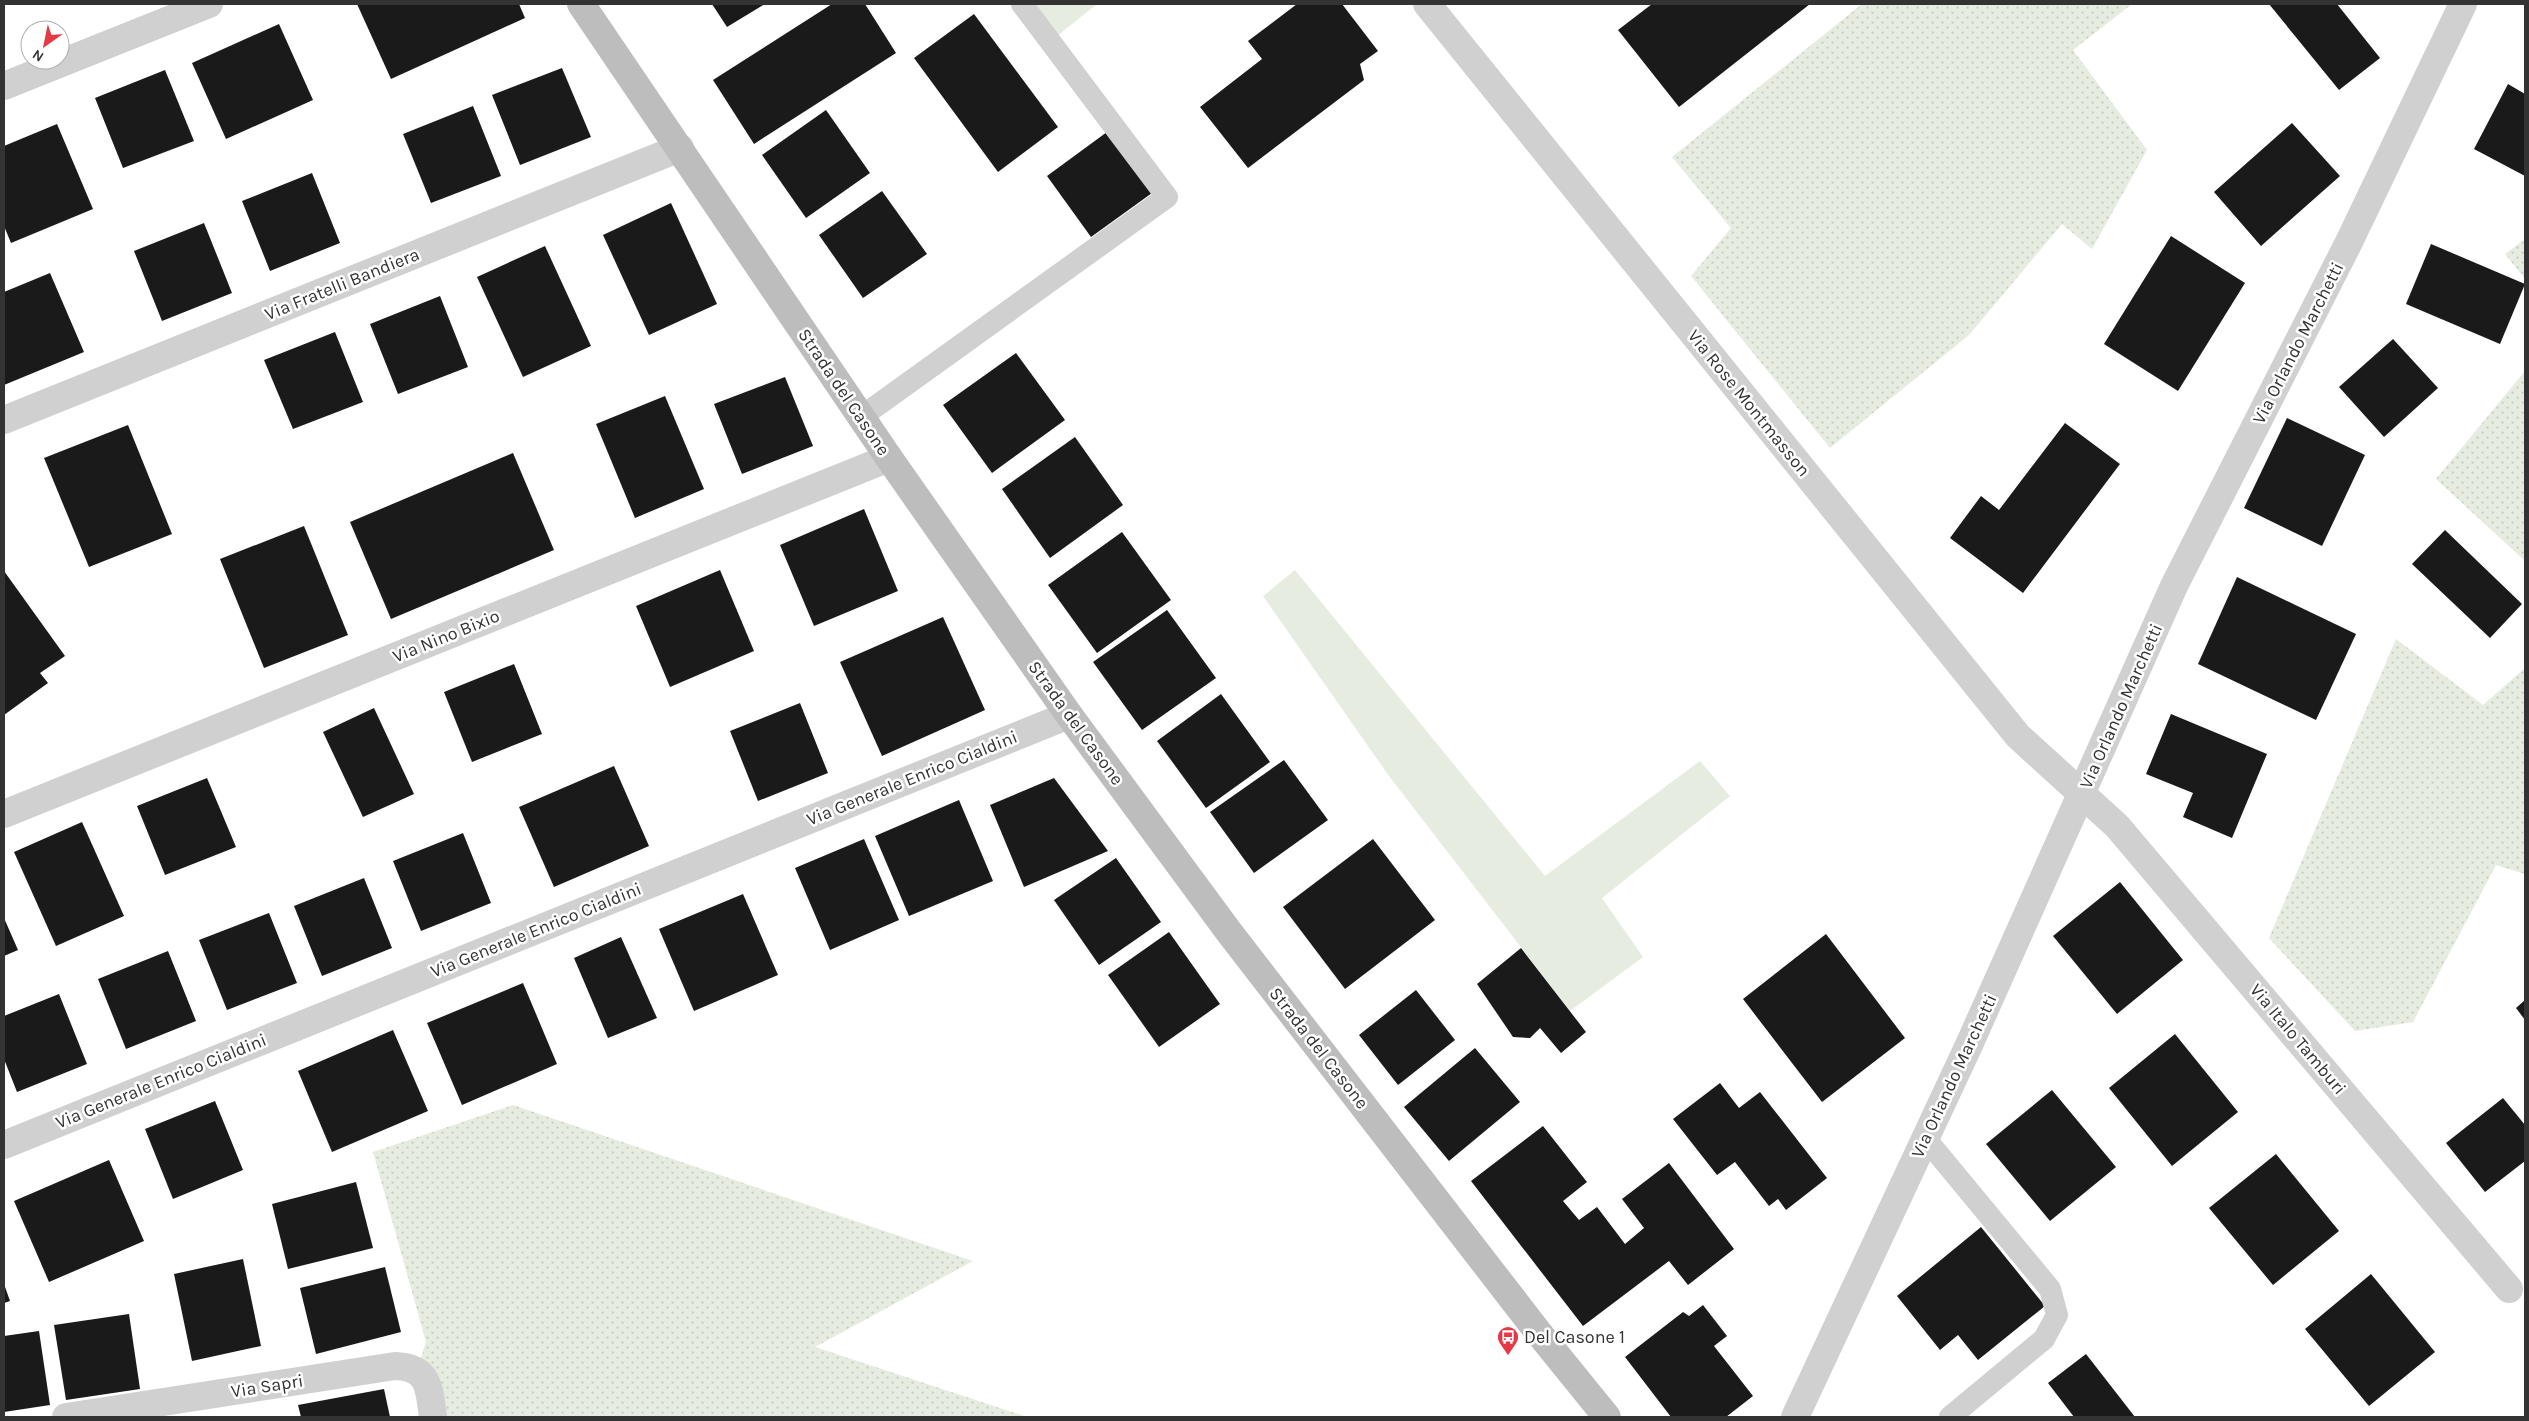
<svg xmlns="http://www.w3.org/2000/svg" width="2529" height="1421" viewBox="0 0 2529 1421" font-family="Karla,sans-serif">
<defs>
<pattern id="grass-dots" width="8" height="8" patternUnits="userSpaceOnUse" patternTransform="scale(1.25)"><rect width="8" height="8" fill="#e6ecdf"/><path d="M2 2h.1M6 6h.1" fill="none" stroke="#c6cbc0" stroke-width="1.8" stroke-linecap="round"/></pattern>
</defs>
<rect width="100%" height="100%" fill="#fff"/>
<!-- grass -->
<g fill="url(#grass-dots)">
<path d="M1862 4H2132L2073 50 2147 150 2092 249 2062 224 1969 335 1830 448 1691 276 1731 228 1672 157Z"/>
<path d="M2525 239V279L2505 254Z"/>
<path d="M2525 371V561L2436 479Z"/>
<path d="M2396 639 2483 705 2525 668V874L2496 865 2413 1022 2355 1031 2269 938Z"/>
<path d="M513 1105 973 1261 815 1347 1027 1417H433L417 1370 426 1342 373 1152Z"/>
</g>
<!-- garden -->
<g fill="#e6ecdf">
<path d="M1032 4H1097L1057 36Z"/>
<path d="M1295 570 1545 876 1700 761 1730 796 1602 898 1643 957 1570 1011 1389 776 1263 596Z"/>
</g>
<!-- building -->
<g fill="#1a1a1a">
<path d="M357 4H519L525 18 391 79Z"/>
<path d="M712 4H765L727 27Z"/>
<path d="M832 4H865L896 53 754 144 713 80Z"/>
<path d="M1297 4H1342L1378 51 1360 64 1364 80 1248 168 1200 107 1262 59 1248 41Z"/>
<path d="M1652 4H1810L1679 107 1618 30Z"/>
<path d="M2269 4H2337L2380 58 2339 90Z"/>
<path d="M974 14 1058 127 998 172 914 58Z"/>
<path d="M279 24 313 100 226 139 192 63Z"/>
<path d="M562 68 591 137 520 165 492 95Z"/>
<path d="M165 70 194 141 123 168 95 98Z"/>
<path d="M2508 84 2525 94V176L2474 149Z"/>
<path d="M473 106 501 176 431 203 403 134Z"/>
<path d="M826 110 870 173 806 218 762 155Z"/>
<path d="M2292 123 2340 176 2261 246 2214 192Z"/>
<path d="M57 124 93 209 11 243 4 226V146Z"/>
<path d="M1107 132 1152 193 1091 237 1047 176Z"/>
<path d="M312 173 340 243 270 271 242 201Z"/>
<path d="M882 191 927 254 863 298 819 235Z"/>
<path d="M671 203 717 304 649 335 603 235Z"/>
<path d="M204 223 232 293 162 321 134 251Z"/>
<path d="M2171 236 2245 283 2178 391 2104 344Z"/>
<path d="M2431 244 2525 284 2500 344 2406 304Z"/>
<path d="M545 246 591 346 523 377 477 277Z"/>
<path d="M50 273 84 352 4 385V292Z"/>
<path d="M440 296 468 367 398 394 370 324Z"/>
<path d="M335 332 363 402 293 429 264 360Z"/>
<path d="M2393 339 2438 388 2384 437 2339 387Z"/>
<path d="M1016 353 1065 420 992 473 943 405Z"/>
<path d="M785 377 813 446 742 474 714 404Z"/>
<path d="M665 396 704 489 635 518 596 424Z"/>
<path d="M2287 418 2365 455 2322 546 2244 508Z"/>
<path d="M2065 423 2120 464 2023 593 1950 538 1981 496 1999 510Z"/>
<path d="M128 425 172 534 89 567 44 458Z"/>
<path d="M1075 437 1123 505 1050 558 1002 489Z"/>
<path d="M513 453 554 550 391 619 350 522Z"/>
<path d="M864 509 898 591 814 626 780 545Z"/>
<path d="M304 526 348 635 264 668 220 559Z"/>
<path d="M2445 530 2522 604 2490 638 2412 564Z"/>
<path d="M1122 532 1171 600 1097 653 1048 585Z"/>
<path d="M720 570 754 651 670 687 636 606Z"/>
<path d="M4 571 65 656 40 673 48 683 4 715Z"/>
<path d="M2237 577 2356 634 2316 720 2198 664Z"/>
<path d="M1167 610 1216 678 1142 730 1093 662Z"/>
<path d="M943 617 985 710 882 756 840 662Z"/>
<path d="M514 664 542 734 472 762 444 692Z"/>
<path d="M1221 694 1270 762 1206 808 1157 741Z"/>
<path d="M800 703 828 773 758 801 730 731Z"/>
<path d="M374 708 414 794 363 817 323 732Z"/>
<path d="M2171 714 2267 754 2232 838 2183 817 2193 793 2146 774Z"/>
<path d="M1284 760 1328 820 1254 873 1210 812Z"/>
<path d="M614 766 649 846 554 887 519 807Z"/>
<path d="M207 778 236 847 165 875 137 806Z"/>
<path d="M1054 778 1108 851 1024 887 990 805Z"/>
<path d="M959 800 993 881 909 916 875 836Z"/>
<path d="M82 822 124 916 56 946 14 852Z"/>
<path d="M463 833 491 903 421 931 393 861Z"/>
<path d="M864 839 899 920 830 950 795 868Z"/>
<path d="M1373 839 1435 920 1345 989 1283 907Z"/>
<path d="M1116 858 1161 922 1099 965 1054 900Z"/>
<path d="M364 878 392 948 322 976 294 906Z"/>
<path d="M2120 882 2183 960 2117 1014 2053 936Z"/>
<path d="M743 894 778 975 694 1011 659 929Z"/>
<path d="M269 913 297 983 227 1010 199 940Z"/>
<path d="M4 918 18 950 4 956Z"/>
<path d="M1169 932 1220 1004 1159 1047 1108 975Z"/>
<path d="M1826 934 1905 1038 1822 1102 1743 999Z"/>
<path d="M621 937 657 1018 608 1038 574 958Z"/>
<path d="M1521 948 1586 1032 1561 1053 1540 1028 1530 1038 1513 1037 1477 984Z"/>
<path d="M168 951 196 1021 126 1049 98 979Z"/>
<path d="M523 983 557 1064 462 1105 427 1023Z"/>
<path d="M1416 990 1455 1040 1398 1085 1359 1035Z"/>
<path d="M59 994 87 1064 17 1092 4 1059V1016Z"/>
<path d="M2525 1000V1020L2516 1008Z"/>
<path d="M393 1030 428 1111 332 1152 298 1071Z"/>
<path d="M2175 1034 2238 1112 2172 1166 2109 1088Z"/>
<path d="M1475 1048 1520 1102 1449 1161 1404 1107Z"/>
<path d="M1720 1083 1739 1108 1760 1092 1827 1178 1786 1210 1778 1199 1769 1206 1735 1162 1717 1175 1673 1119Z"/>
<path d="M2052 1090 2116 1167 2050 1221 1986 1144Z"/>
<path d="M2503 1098 2525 1125V1161L2485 1192 2446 1143Z"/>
<path d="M215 1101 243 1170 173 1199 145 1129Z"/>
<path d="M1543 1126 1587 1182 1563 1201 1579 1220 1597 1207 1625 1244 1644 1228 1622 1199 1669 1163 1734 1249 1688 1285 1669 1261 1583 1326 1471 1181Z"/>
<path d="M2276 1154 2339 1231 2273 1285 2209 1208Z"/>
<path d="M109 1160 144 1241 49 1282 14 1201Z"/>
<path d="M356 1182 373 1248 288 1269 272 1204Z"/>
<path d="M1981 1227 2045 1306 1978 1360 1958 1335 1940 1350 1897 1296Z"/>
<path d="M243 1259 261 1346 192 1361 174 1274Z"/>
<path d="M385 1267 401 1332 316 1354 300 1288Z"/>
<path d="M2371 1274 2435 1352 2369 1406 2305 1329Z"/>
<path d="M4 1284 10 1301 4 1303Z"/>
<path d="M1703 1305 1727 1336 1714 1346 1753 1396 1726 1417H1671L1625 1357 1683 1312 1689 1316Z"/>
<path d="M129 1314 140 1389 66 1400 54 1325Z"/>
<path d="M39 1331 50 1405 4 1412V1336Z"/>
<path d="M2086 1354 2135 1417H2074L2048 1383Z"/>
<path d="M384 1389 390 1417H301L298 1405Z"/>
</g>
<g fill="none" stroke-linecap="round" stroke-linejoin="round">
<!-- lane -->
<g stroke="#d0d0d0" stroke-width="22">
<path d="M861 417 1167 197 1022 4"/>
<path d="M1925 1138 2050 1289 2057 1315 2044 1339 1950 1417"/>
</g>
<!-- street -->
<g stroke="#d0d0d0" stroke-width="28">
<path d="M1427 4 2018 736 2117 826 2509 1289"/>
<path d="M4 86 209 4"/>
<path d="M4 420 680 148"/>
<path d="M4 814 889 458"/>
<path d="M4 1145 1069 715"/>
<path d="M66 1417 395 1366C430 1367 429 1389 433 1417"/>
<path d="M1795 1417 1969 1045 2174 586 2349 242 2463 4"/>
</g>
<!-- secondary -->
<path stroke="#bdbdbd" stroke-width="28" d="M581 4 889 458 1069 715 1229 932 1538 1332 1607 1417"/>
</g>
<!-- icons -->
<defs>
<g id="bus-pin" transform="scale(1.125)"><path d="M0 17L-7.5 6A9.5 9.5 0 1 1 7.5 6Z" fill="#e63946" stroke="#fff"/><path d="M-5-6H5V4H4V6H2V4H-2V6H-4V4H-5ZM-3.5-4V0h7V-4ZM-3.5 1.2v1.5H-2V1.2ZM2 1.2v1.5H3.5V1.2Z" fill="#fff"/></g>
</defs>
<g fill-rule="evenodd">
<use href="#bus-pin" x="1508" y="1337"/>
</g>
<g text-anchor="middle" stroke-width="5" stroke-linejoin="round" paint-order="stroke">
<!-- street labels -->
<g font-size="18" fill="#333" stroke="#fff">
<text transform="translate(342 284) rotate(-22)" y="6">Via Fratelli Bandiera</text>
<text transform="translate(2298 343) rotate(-63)" y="6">Via Orlando Marchetti</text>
<text transform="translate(844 392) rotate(56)" y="6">Strada del Casone</text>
<text transform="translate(1749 403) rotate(51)" y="6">Via Rose Montmasson</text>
<text transform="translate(446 636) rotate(-22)" y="6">Via Nino Bixio</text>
<text transform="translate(2121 706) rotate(-66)" y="6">Via Orlando Marchetti</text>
<text transform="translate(1076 723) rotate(54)" y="6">Strada del Casone</text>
<text transform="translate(912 778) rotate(-22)" y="6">Via Generale Enrico Cialdini</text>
<text transform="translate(536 930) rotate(-22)" y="6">Via Generale Enrico Cialdini</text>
<text transform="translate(2298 1039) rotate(50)" y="6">Via Italo Tamburi</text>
<text transform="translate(1319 1048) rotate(52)" y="6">Strada del Casone</text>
<text transform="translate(1954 1076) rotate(-65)" y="6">Via Orlando Marchetti</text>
<text transform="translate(161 1081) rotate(-22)" y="6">Via Generale Enrico Cialdini</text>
<text transform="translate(267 1386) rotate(-9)" y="6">Via Sapri</text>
</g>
<!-- poi labels -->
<g font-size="18" fill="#333" stroke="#fff" text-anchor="start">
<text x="1524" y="1343">Del Casone 1</text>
</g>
</g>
<!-- border -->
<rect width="2529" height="1421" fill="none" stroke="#333333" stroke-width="10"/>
<!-- north arrow -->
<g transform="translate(45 45) rotate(213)"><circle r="24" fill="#ffffff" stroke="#adadad"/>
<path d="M0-4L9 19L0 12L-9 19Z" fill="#e63946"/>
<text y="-8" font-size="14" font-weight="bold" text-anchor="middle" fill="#333333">N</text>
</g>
</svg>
